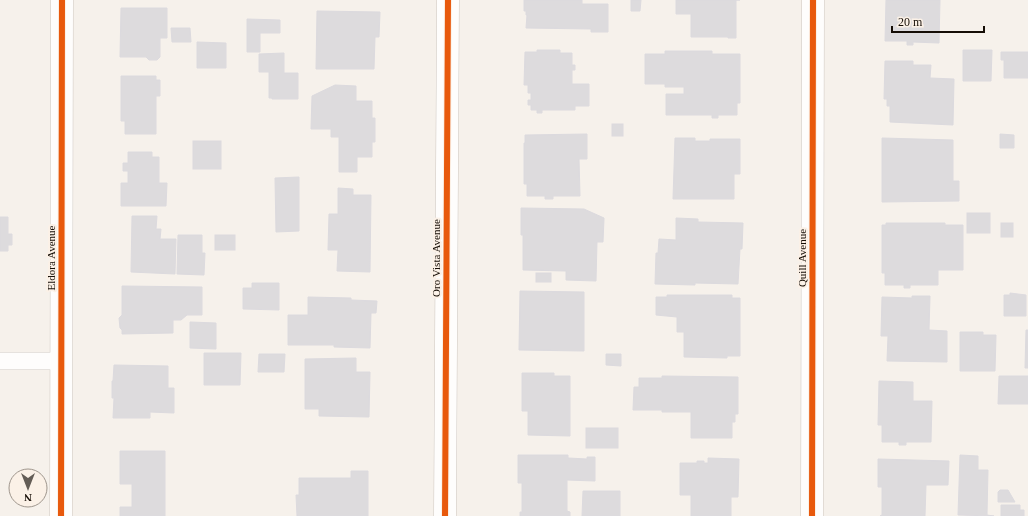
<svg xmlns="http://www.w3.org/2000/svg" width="1028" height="516" viewBox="0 0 1028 516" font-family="Georgia,serif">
<rect width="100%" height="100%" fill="#f6f1eb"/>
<!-- building -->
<g fill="#dddbdd" stroke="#dcdade">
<path d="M524 0H582V4H608V32H591V29L526 28 527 15H526V11H524Z"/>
<path d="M631 0H641L640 11H631Z"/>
<path d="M676 0H740H736V38H728V37H691V14H676Z"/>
<path d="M886 0H940L939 43 913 42V45H907V41H885Z"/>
<path d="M121 8H167V38H160V57L157 60H149L146 57H120Z"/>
<path d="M317 11 380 12 379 37H375L374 69H316Z"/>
<path d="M247 19 280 20V33H260V52H247Z"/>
<path d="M171 28H190L191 42H172Z"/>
<path d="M197 42 226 43V68H197Z"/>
<path d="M537 50H560V53H572V65H575V70H572V84H589V106H575V110H542V113H537V110H531V105H528V100H531V93H528V85H524L525 52H537Z"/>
<path d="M963 50H992L991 81H963Z"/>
<path d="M665 51H712V54H740V103H737V115H718V118H712V115H666V94H684V87H665V84H645V54H665Z"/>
<path d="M1001 52H1028V78H1004V60H1001Z"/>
<path d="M284 53V73H298V99H272V98H269V72H259V54Z"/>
<path d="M885 61H913V65H931L930 78 954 79 953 125 890 122V106H887V99H884Z"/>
<path d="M121 76H156V80H160V96H156V134H125V121H121Z"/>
<path d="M335 85 356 86V101H372V118H375V142H372V157H357V172H339V137H331V129H311L312 96Z"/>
<rect x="612" y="124" width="11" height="12"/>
<path d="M587 134V159H579L580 196H553V199H545V196H527V184H524V143H525V135Z"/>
<path d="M1000 134 1014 135V148H1000Z"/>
<path d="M675 138H695V141H710V139H740V174H734V199H673Z"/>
<path d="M882 138 953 140V181H959V201L882 202Z"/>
<rect x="193" y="141" width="28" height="28"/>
<path d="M128 152H152V157H159V183H167L166 206H121V183H128V171H123V163H128Z"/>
<path d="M299 177V231L276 232 275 178Z"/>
<path d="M338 188 353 189V195H371L370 272 337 271 338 250H328L329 214H338Z"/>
<path d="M521 208 584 209 604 218 603 242H597L596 281 566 280V271L523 270V235H521Z"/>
<rect x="967" y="213" width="23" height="20"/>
<path d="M132 216H157L156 229H161L160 239H176L175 274 131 272Z"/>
<path d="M0 217H8V234H12V245H8V251H0Z"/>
<path d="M676 218 698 219V222L743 223 742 249H740L738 284 695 283V285L655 284 656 253H658L659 239 676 240Z"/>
<path d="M886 223H945V225H963V270H938V285H910V288H904V285H885V273H882V225H886Z"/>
<rect x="1001" y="223" width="12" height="14"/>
<path d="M178 235H202V253H205L204 275 177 274Z"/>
<rect x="215" y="235" width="20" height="15"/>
<rect x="536" y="273" width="15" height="9"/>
<path d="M252 283H279V310L243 309V288H252Z"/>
<path d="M122 286 202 287V315H187L181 320H173V333L122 334V330L120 328 119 318 122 315Z"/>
<path d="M520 291 584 292V351L519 350Z"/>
<path d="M1010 293 1026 295V316H1004V295H1010Z"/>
<path d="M667 295H732V298H740V356H727V358L684 357V332H677V317L656 315V297H667Z"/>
<path d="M912 296H930L929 330 947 331V362L887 361 888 336H881L882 297 912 298Z"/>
<path d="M308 297 351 298V300L377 301 376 313H371L370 348 334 347V345H288V315H308Z"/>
<path d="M190 322 216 323V349L190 348Z"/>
<path d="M1026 330H1028V368H1025Z"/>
<path d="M960 332H983V335H996L995 371H960Z"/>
<path d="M204 353H241L240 385H204Z"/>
<path d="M259 354H285L284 372H258Z"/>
<path d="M606 354H621V366L606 365Z"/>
<path d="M356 358V372H370L369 417 319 416V409H305V359Z"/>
<path d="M114 365 168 366V388H174V413L150 412V418H113L114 398H112V381H113Z"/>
<path d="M522 373H554V376H570V436L528 435V411H522Z"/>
<path d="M662 376 738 377V414H735V422H732V438H691V412H662V410H633L634 387H639V378H662Z"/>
<path d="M999 376H1028V404H998Z"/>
<path d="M879 381 913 382V401H932L931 442H906V445H899V442H882V425H878Z"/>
<rect x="586" y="428" width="32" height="20"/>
<path d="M120 451H165V516H120V507H132V484H120Z"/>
<path d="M518 455H568V458L587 459V457H595V481L567 480V511L570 512V516H520V512H522V483H518Z"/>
<path d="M960 455 978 456V470H988L987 515 994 516 958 515Z"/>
<path d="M708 458 739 459 738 497H731V516H691V495H680V463H697V461H704V463H708Z"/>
<path d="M878 459 949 461 948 485H926L925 516H880L882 515V487H878Z"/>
<path d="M351 471H368V516H297L296 495H299V478H351Z"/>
<path d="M1000 490H1008L1015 502H998V492Z"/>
<path d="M583 491H620V516H582Z"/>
<path d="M1001 505H1020V510H1024V516H1001Z"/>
</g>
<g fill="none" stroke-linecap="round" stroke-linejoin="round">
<!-- service casing -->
<g stroke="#cec7c0" stroke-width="18">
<path id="service" d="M0 361H61"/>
</g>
<!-- minor casing -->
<g stroke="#cec7c0" stroke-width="23">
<g id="minor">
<path d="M61 516 62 0"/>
<path d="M812 516 813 0"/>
</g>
</g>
<!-- tertiary casing -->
<g stroke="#cec7c0" stroke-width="23">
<path id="tertiary" d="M445 516 448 0"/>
</g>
<!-- service -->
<use href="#service" stroke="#fefdfc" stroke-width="17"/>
<!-- minor -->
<use href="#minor" stroke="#fefdfc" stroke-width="22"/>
<!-- tertiary -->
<use href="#tertiary" stroke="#fefdfc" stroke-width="22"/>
<!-- cycleway casing -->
<g stroke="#fbf1e7" stroke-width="8">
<g id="cycleway">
<path d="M61 516 62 0"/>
<path d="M445 516 448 0"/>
<path d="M812 516 813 0"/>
</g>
</g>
<!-- cycleway -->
<use href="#cycleway" stroke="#e8590c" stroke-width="6"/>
</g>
<g text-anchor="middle" stroke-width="4" stroke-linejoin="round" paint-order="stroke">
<!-- street labels -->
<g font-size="11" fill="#150d05" stroke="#fbf1e7">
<text transform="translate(51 258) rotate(-90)" y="4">Eldora Avenue</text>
<text transform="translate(436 258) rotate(-90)" y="4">Oro Vista Avenue</text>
<text transform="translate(802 258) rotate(-90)" y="4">Quill Avenue</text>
</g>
</g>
<!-- north arrow -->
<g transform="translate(28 488) rotate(180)"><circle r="19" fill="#fbf1e7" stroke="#9f968d"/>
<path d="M0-3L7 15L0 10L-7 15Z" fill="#645d56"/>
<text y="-6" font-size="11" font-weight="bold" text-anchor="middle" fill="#150d05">N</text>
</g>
<!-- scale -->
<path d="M892 26v6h92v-6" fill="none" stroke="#150d05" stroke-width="2"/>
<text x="898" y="26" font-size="12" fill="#150d05" stroke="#fbf1e7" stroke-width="3" paint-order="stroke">20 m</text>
</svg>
